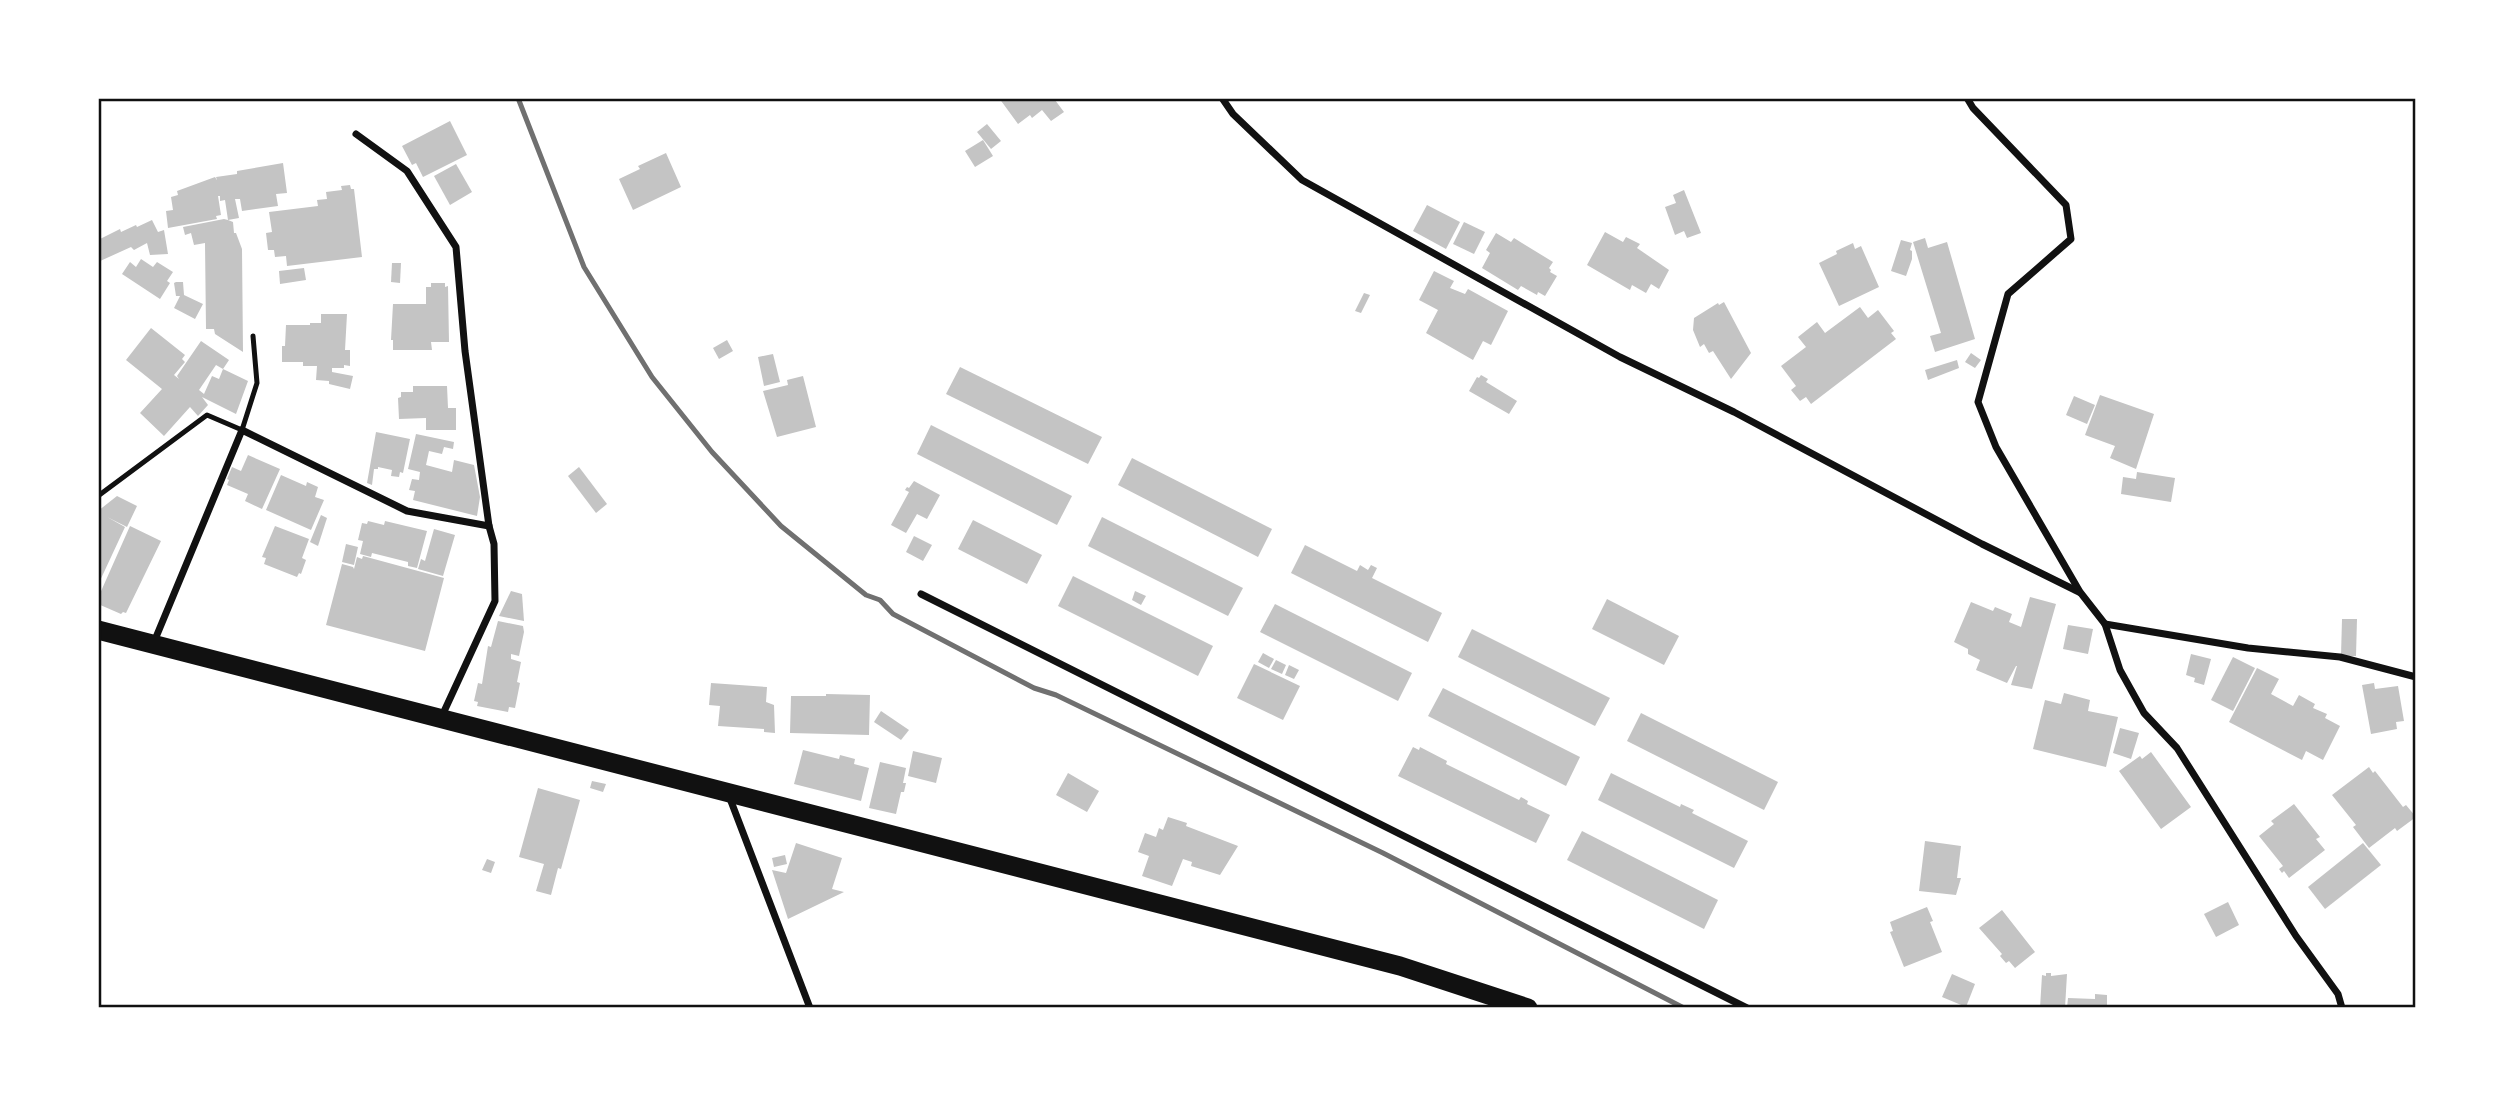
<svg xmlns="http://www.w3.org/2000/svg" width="2514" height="1106" viewBox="0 0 2514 1106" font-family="'Noto Sans',sans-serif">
<rect width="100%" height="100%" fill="#fff"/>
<!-- building -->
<g fill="#c4c4c4">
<path d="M999 98H1058L1055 100 1064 112 1051 121 1042 110 1032 118 1030 115 1018 124Z"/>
<path d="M450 121 467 155 423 177 416 163 412 165 402 146Z"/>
<path d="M987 124 1001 141 991 149 977 132Z"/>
<path d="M983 140 993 156 975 167 965 151Z"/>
<path d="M666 153 681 187 633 210 619 179 640 169 638 166Z"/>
<path d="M283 163 287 193 276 194 278 206 242 211 240 199H235L239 218 228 220 233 222 234 233H236L242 249 243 352 215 334 214 329H206L205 243 194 245 191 233 185 235 183 227 224 219 228 220 225 200 220 201V196H218L221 215 216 216 217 219 168 228 166 211 173 210 171 197 178 195 177 191 215 177 217 180 216 177 237 174V171Z"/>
<path d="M456 164 472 192 450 205 434 176Z"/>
<path d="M350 185 351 189H354L362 257 287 266 286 256 275 257 274 250H268L266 233 272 232 269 212 318 206 317 200 327 199 326 192 342 190 341 186Z"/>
<path d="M1684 190 1701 233 1687 238 1684 231 1675 235 1665 207 1676 203 1673 195Z"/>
<path d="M1427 205 1460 222 1446 249 1413 231Z"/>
<path d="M152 220 158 232 164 230 168 254 150 255 147 243 134 250 131 247 98 262V240L120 229 121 232 136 225 137 227Z"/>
<path d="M1464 222 1485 232 1474 254 1453 244Z"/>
<path d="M1605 232 1623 242 1626 237 1640 244 1637 248 1669 270 1659 289 1651 284 1646 293 1632 285 1630 290 1587 265Z"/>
<path d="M1496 233 1511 242 1514 238 1553 262 1549 268 1551 270 1550 272 1557 276 1545 296 1538 292 1537 295 1521 286 1518 290 1482 268 1490 253 1486 250Z"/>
<path d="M1925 238 1928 248 1947 242 1975 339 1935 352 1930 336 1941 333 1913 242Z"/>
<path d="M1901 240 1912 243 1910 250 1912 251V259L1906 276 1891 271Z"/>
<path d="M1853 243 1855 249 1861 246 1879 287 1839 306 1819 263 1837 254 1836 251Z"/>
<path d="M141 259 153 267 157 262 173 272 167 281 170 283 160 299 122 274 130 262 136 267Z"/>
<path d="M392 263H401L400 283 391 282Z"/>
<path d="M304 268 306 280 280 284 279 271Z"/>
<path d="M1434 271 1454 281 1450 288 1465 294 1468 289 1508 311 1491 345 1483 341 1473 360 1426 333 1438 310 1419 300Z"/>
<path d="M176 282H183L184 295 203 304 195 319 174 308 180 296H176L174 283Z"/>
<path d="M431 283H445V287L448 286 449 342H431L432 350H393V340H391L393 304H426V287H431Z"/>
<path d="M1364 293 1370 295 1361 313 1355 311Z"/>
<path d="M1724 302 1751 353 1731 379 1713 351 1709 353 1704 344 1700 347 1693 330 1694 318 1718 303 1719 305Z"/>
<path d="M1860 307 1868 318 1878 310 1894 331 1891 333 1896 339 1811 404 1806 397 1800 401 1791 390 1796 386 1781 366 1806 347 1798 337 1817 322 1825 333Z"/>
<path d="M321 314H347L345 350H350V366L344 365V368H332V372L353 376 350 389 329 384V381L316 380 317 366H303V362H282V346H285L286 325H310V323H321Z"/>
<path d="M151 328 185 355 182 359 185 362 174 375 179 379 177 376 201 341 229 360 223 369 216 365 199 390 204 394 212 376 219 379 223 369 248 381 236 414 202 397 208 405 198 416 190 407 164 436 140 413 162 389 126 360Z"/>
<path d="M727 340 733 351 719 359 713 348Z"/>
<path d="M1971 353 1981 360 1975 368 1965 362Z"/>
<path d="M773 354 780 382 764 386 758 357Z"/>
<path d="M1957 360 1959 368 1928 380 1925 370Z"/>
<path d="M960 367 1102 437 1088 464 946 394Z"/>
<path d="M1481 375 1488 379 1486 382 1517 401 1509 414 1469 391 1477 377 1479 378Z"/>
<path d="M803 376 816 427 777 437 763 391 788 385 787 380Z"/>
<path d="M413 386H447L448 408H456V430H426V418L399 419 398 398 401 397V392H413Z"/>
<path d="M2100 395 2154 414 2136 469 2110 458 2115 446 2085 435Z"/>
<path d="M2074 396 2095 405 2087 424 2066 415Z"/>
<path d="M931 425 1072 496 1057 525 917 454Z"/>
<path d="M376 432 410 439 403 473 400 472 399 477 391 476 392 470 378 467V469H374L372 485 367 483Z"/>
<path d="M416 434 454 442 453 449 444 447 442 454 429 451 426 465 452 472 454 460 474 465 480 497 477 516 413 500 415 491 409 490 412 479 419 480 420 472 408 469Z"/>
<path d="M248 455 280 469 262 509 245 501 248 494 227 485 229 480 227 479 232 467 241 471Z"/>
<path d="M1132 458 1272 529 1258 557 1118 485Z"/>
<path d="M579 467 607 504 596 513 568 476Z"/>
<path d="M2137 472 2175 478 2171 502 2121 494 2123 477 2136 479Z"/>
<path d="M281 475 306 486 307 482 318 487 315 497 324 500 311 530 266 510Z"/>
<path d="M914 481 940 495 927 519 917 514 906 533 891 525 909 492 905 490 907 487 909 488Z"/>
<path d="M117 496 137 506 127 527 107 517 125 527 98 585V511Z"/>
<path d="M321 515 327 518 318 546 310 542Z"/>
<path d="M1102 517 1243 588 1228 616 1088 546Z"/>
<path d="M973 520 1042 555 1027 584 958 549Z"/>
<path d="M368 521 384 525 385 521 427 531 417 568 408 566V562L372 553 371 557 360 554 363 541 358 540 362 523 367 524Z"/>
<path d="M130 526 161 541 126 613 123 612 121 614 98 604V598Z"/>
<path d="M275 526 309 539 302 558 306 560 301 574 299 573 297 577 264 564 266 558 262 557Z"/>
<path d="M434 529 455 535 443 576 418 569 421 559 425 561Z"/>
<path d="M914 536 932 545 923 561 906 552Z"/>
<path d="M346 544 358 547 354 565 342 562Z"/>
<path d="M1305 545 1357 571 1360 565 1368 570 1371 565 1377 568 1372 578 1442 613 1428 642 1291 573Z"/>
<path d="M363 556 444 578 425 651 326 625 342 564 353 567 354 569 357 557 362 559Z"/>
<path d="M1073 576 1213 646 1198 676 1058 606Z"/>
<path d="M511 591 522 594 524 621 499 616Z"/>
<path d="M1135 591 1146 596 1141 605 1132 600Z"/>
<path d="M2030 597 2056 604 2032 689 2011 685 2017 666H2016L2007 683 1976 670 1980 660 1968 654V649L1954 642 1971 602 1993 611 1995 607 2012 614 2009 622 2021 627Z"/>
<path d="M1607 599 1679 636 1664 665 1592 629Z"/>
<path d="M1275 604 1412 673 1398 701 1260 632Z"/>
<path d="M2342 619H2357L2356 656H2341Z"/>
<path d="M498 621 523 626 524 632 519 656 511 654V659L521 662 517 682 520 683 515 708 509 707 508 712 477 706 478 702 474 701 478 683 482 684 488 646 491 647Z"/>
<path d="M2068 625 2093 629 2088 654 2063 649Z"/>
<path d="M1472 629 1610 698 1595 726 1458 657Z"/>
<path d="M1263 653 1274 659 1269 668 1258 662Z"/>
<path d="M2191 654 2211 659 2204 685 2194 682 2195 678 2186 675Z"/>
<path d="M2233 657 2255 668 2233 711 2211 700Z"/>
<path d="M1276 660 1286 665 1282 674 1271 669Z"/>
<path d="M1254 664 1300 686 1283 720 1237 698Z"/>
<path d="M1289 665 1299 670 1294 679 1285 675Z"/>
<path d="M2257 668 2279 679 2271 694 2293 706 2299 695 2315 704 2313 708 2327 714 2325 718 2340 726 2323 760 2306 751 2302 760 2229 722Z"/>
<path d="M711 683 767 687 766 702 774 705 775 733 764 732V729L718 726 720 706 709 705Z"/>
<path d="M2374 683 2375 689 2398 686 2404 721 2396 722 2397 729 2371 734 2362 685Z"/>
<path d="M1443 688 1580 757 1566 786 1428 716Z"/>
<path d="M2064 693 2090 700 2088 711 2118 717 2106 767 2033 749 2045 700 2061 704Z"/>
<path d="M826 694 870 695 869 735 790 733 791 696H826Z"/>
<path d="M881 711 909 730 901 740 874 722Z"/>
<path d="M1641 713 1778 782 1764 810 1627 741Z"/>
<path d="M2120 728 2139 733 2131 759 2113 753Z"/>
<path d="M1413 747 1419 750 1420 747 1447 761 1446 764 1519 800 1521 797 1528 801 1527 804 1550 815 1536 843 1398 776Z"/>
<path d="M803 750 839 759 840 755 855 759 854 764 869 768 861 801 794 784Z"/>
<path d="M913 751 942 758 936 783 908 776Z"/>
<path d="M2151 752 2191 807 2161 829 2119 771 2140 756 2142 759Z"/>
<path d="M880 762 906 768 903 783H906L904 792H901L896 814 869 808Z"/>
<path d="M2369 767 2373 773 2375 771 2403 807 2406 805 2416 817 2397 831 2395 828 2369 848 2353 827 2356 825 2332 795Z"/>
<path d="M1068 773 1099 791 1087 812 1056 795Z"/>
<path d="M1611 773 1680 807 1681 804 1694 810 1692 813 1748 841 1734 868 1598 800Z"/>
<path d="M592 781 606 784 603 792 590 788Z"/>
<path d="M538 788 580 800 561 869 558 868 551 895 536 891 544 864 519 857Z"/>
<path d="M2294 804 2320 837 2316 839 2325 850 2289 878 2284 871 2282 873 2279 869 2283 866 2259 836 2274 824 2271 821Z"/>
<path d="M1168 817 1187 823 1186 826 1238 846 1220 875 1191 866 1192 862 1183 859 1172 886 1142 876 1149 856 1138 852 1145 833 1156 837 1159 828 1163 830Z"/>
<path d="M1582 831 1718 900 1704 929 1567 860Z"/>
<path d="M1925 841 1961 846 1957 878H1961L1956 895 1919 891Z"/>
<path d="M796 843 842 858 832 889 844 892 788 919 772 870 786 873Z"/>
<path d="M2363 843 2381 865 2325 909 2308 887Z"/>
<path d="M785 855 787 864 774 867 772 858Z"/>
<path d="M487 859 495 862 491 873 482 870Z"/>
<path d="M2228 902 2239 925 2216 937 2204 914Z"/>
<path d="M1927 907 1933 921 1930 922 1942 952 1904 967 1890 932 1893 931 1890 922Z"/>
<path d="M2002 910 2035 952 2015 968 2009 961 2006 963 2000 956 2002 954 1979 928Z"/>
<path d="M2046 973H2051V976L2067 974 2065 1008H2040L2042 975 2046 976Z"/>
<path d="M1952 974 1975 984 1966 1007 1942 997Z"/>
<path d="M2095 994 2107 995V1008H2067L2068 998 2095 999Z"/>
</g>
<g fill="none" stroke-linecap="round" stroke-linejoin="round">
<!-- service -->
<path stroke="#111" stroke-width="5" d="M98 496 207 415 242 430 257 383 253 336"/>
<!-- minor -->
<g stroke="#111" stroke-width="7">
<path d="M1222 98 1233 114 1302 180 1620 357 1734 412 1982 544 2079 592"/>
<path d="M1967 98 1973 108 2066 205 2071 239 2008 294 1978 402 1996 447 2080 592 2105 624 2120 670 2144 713 2177 748 2296 936 2338 994 2342 1008"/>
<path d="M356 134 407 171 456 247 465 351 489 526 494 544 495 601 441 718"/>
<path d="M921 594 1747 1008"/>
<path d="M2105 624 2248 648 2340 657 2416 677"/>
<path d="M154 642 242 430 407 511 489 526"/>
<path d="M729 796 810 1008"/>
</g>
<!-- trunk -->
<path stroke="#111" stroke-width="19" d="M98 630 1400 966 1528 1008"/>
<!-- rail -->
<path stroke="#707070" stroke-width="5" d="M518 98 584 267 652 377 712 452 781 526 866 595 880 600 893 614 1034 688 1056 695 1383 853 1684 1008"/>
</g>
<!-- border -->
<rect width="2514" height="1106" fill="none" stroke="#ffffff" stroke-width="200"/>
<rect x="100" y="100" width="2314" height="906" fill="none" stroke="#111" stroke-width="2.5"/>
</svg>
